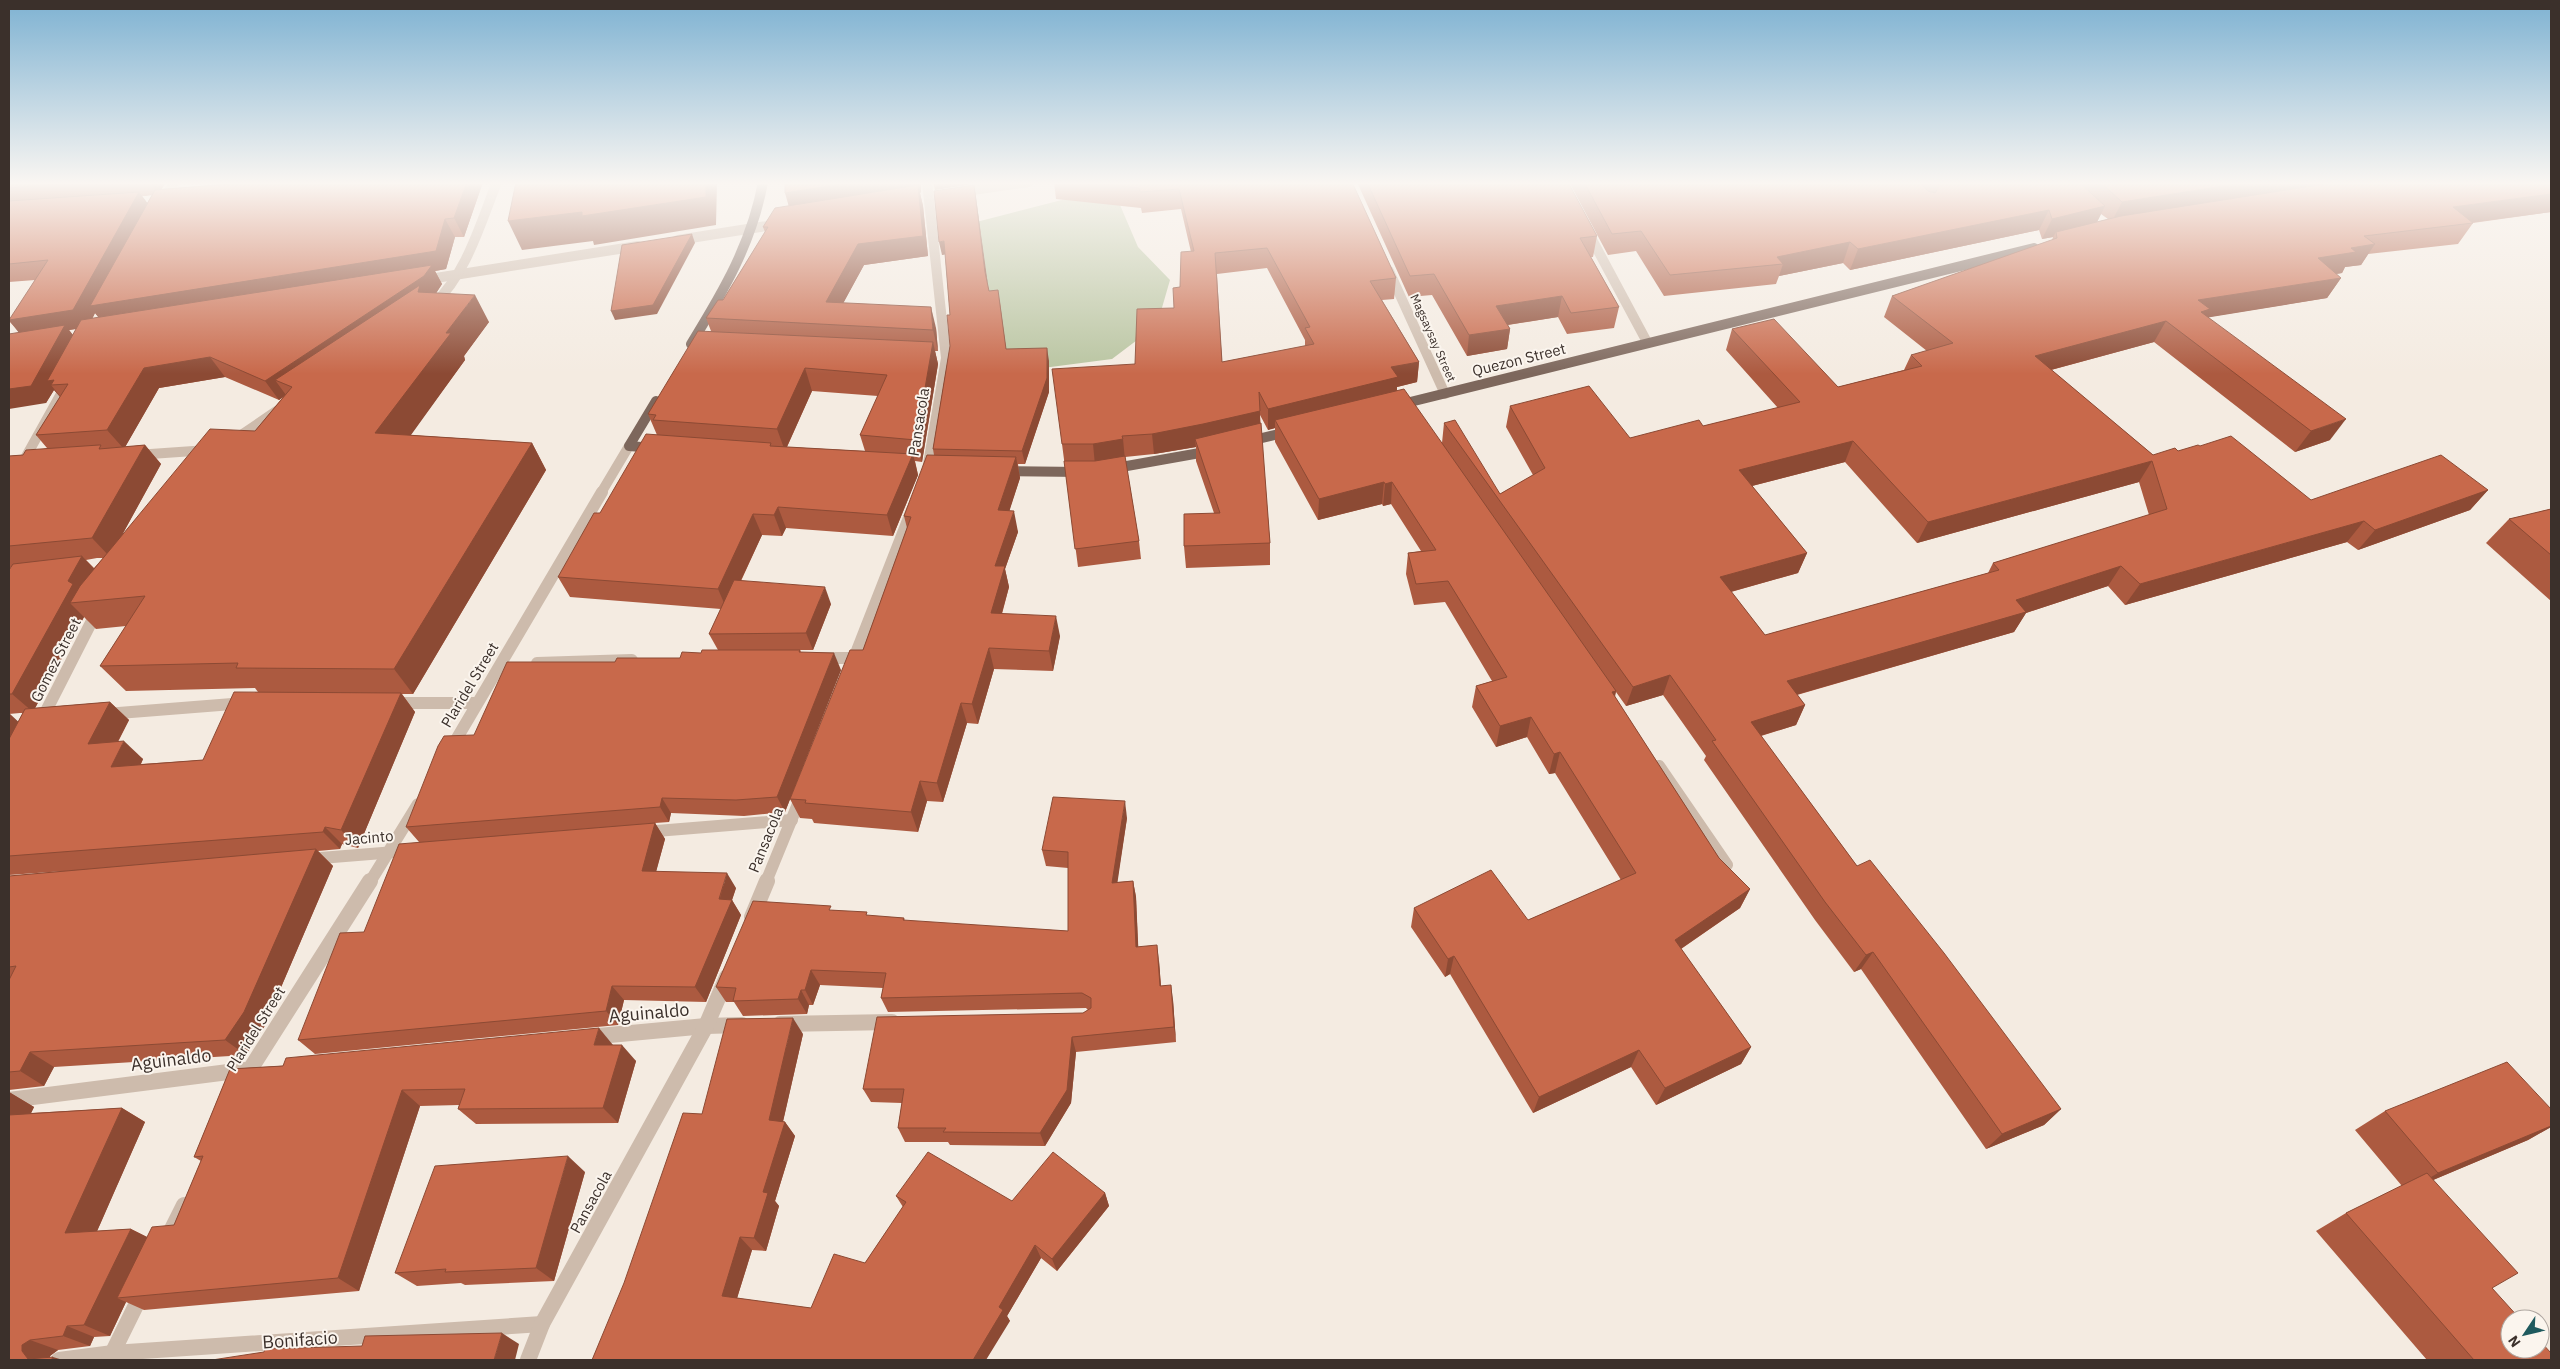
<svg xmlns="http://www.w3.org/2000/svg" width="2560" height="1369" viewBox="0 0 2560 1369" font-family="'IBM Plex Sans',sans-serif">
<rect width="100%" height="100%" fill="#f4ebe1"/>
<!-- green -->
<path fill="#b8c4a0" d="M1114 191 1138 247 1170 280 1157 325 1112 359 996 374 957 227 1081 195Z"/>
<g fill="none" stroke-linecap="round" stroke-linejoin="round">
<!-- minor-far2 -->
<g stroke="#cdbbac" stroke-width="10">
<path d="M927 182 946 358 927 470"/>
<path d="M959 192 1029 182"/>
<path d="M161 204 174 182"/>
<path d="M1588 232 1647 342"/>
<path d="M678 240 779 224"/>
<path d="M1389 271 1445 394"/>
<path d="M423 280 638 246"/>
<path d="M433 305C467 273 480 224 497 182"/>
<path d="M234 440 278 410"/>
<path d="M136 455 208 450"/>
<path d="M9 487 67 383"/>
<path d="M601 493 629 446"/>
</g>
<!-- minor-far1 -->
<g stroke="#cdbbac" stroke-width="12">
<path d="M819 658H854"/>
<path d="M537 663 632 660"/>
<path d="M851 666 912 510"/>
<path d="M393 703H477"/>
<path d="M106 714 245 703"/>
<path d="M41 721 98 609"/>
<path d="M450 750 602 492"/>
<path d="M1659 766 1727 865"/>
<path d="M644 832 792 820"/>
<path d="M308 859 395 852"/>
<path d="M370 882 418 804"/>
<path d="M766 882 802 794"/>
</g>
<!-- minor -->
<g stroke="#cdbbac" stroke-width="16">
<path d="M752 917 767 881"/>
<path d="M780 1024 892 1022"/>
<path d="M588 1037 706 1026 742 1025"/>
<path d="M244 1079 370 881"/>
<path d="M9 1100 244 1070"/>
<path d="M166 1241 184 1205"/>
<path d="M59 1360 113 1353 542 1324"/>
<path d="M109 1360 143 1291"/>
<path d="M528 1360 542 1324 706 1026 727 977"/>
</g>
<!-- major -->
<g stroke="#7d675c" stroke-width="10">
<path d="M691 344C723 292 752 243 763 182"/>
<path d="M1398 405 2034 248"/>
<path d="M1245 442 1291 431"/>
<path d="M654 448 629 446 656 401"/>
<path d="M1110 469 1211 451"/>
<path d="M1003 471 1081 472"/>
</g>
</g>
<!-- wall -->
<g fill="#ac5a40" fill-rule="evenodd">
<path d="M9 182H166L161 189 254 182H483L464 237H455L446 269 435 271 442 284 436 293 489 322 464 356 465 360 410 435 532 443 546 470 413 694H402L415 712 358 848 342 844 340 849 318 851 333 866 264 1027 246 1055 54 1067 44 1086 9 1090V876L64 871 9 875V570L11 567H9V456L23 455 47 448 36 435 60 397 54 390 46 403 19 332 9 321 35 280 9 282ZM152 195 147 203 142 196H146ZM95 313 99 318 92 319ZM76 329 73 335 69 330ZM225 377 279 400 283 397 255 431 122 535 161 464 145 445 125 447 159 388ZM97 558H103L94 568 86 560ZM84 617 96 629 126 626 100 666 126 691 255 688 258 692 203 760 141 764 143 759 118 742 129 720 110 702 35 708ZM20 713H23L18 722 9 714Z"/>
<path d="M785 182H921V192L920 193 923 206 928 256 864 265 843 303 936 328 938 351H935L938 364 922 462 915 461 918 475 893 536 786 528 782 536 762 535 741 581 831 604 813 650H800L801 652 841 670 785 812 744 816 671 813 669 822 655 823 665 839 656 871 736 888 732 900 741 915 706 1002 624 1000 618 1025 315 1054 298 1040 419 842 406 827 474 735 615 662 680 658 701 653 718 650 709 634 721 609 570 597 558 577 600 513 657 435 648 414 711 331 706 318 723 300 765 232 763 227 789 206ZM812 391 878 396 860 435 865 451 787 447Z"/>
<path d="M1054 182H1352L1396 278 1394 299 1382 300 1419 362 1417 382 1397 387V391L1442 443 1444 423 1500 494 1533 475 1506 427 1510 406 1630 438 1703 426 1778 408 1726 350 1732 329 1838 387 1904 370 1911 355 1927 351 1884 317 1892 296 2052 240 2053 237 2042 239 2039 230 1850 270 1843 263 1779 276 1776 284 1664 296 1636 251 1608 255 1569 182H2551V212L2473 223 2458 244 2368 254 2361 265 2345 267 2342 273 2336 274 2341 278 2327 298 2208 317 2330 440 2295 452 2154 342 2051 370 2153 455 2178 451 2200 446 2311 500 2488 490 2470 510 2358 550 2347 542 2125 605 2108 586 2026 613 2014 632 1797 695 1805 705 1796 725 1761 736 1857 866 2061 1109 2044 1125 1986 1149 1861 969 1854 972 1815 920 1704 760 1706 756 1663 695 1626 706 1616 692 1615 697 1719 858 1750 889 1740 908 1681 949 1751 1047 1741 1064 1656 1105 1631 1067 1533 1113 1450 974 1445 977 1411 927 1414 908 1528 920 1621 880 1555 773 1549 774 1527 737 1496 747 1472 707 1476 686 1492 681 1445 602 1414 605 1406 574 1408 553 1421 551 1391 504 1383 506 1382 504 1318 520 1275 442V428L1268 430 1260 415 1270 543V565L1186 568 1184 546 1214 513 1196 461V447L1154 454 1125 457 1139 541 1141 559 1078 567 1062 444 1135 364 1174 308 1191 252 1181 209 1142 213 1141 208 1056 199ZM2101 214 2108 219 2097 222ZM1267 268 1305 340V346L1222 362 1217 274ZM1845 462 1917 543 2139 482 2149 515 1993 563 1988 573 1765 635 1731 592 1798 573 1807 553 1752 486Z"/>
<path d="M1357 182H1568L1597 236 1593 257H1591L1619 307 1614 328 1567 334 1558 317 1508 325 1510 329 1507 349 1467 356 1432 295 1409 297Z"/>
<path d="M974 185 987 283 989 291 1000 303 1006 349 1049 361V392L1025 464H1018L1020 478 1009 511 1018 532 1005 569 1009 587 1002 614 1060 636 1053 671 994 669 978 724 967 723 943 802 927 801 918 832 814 823 812 819 800 818 790 799 863 650 907 528 904 516 934 455 933 449 950 346V315L945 254 942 255Z"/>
<path d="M2551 509V601L2486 543 2509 519Z"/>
<path d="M1127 818 1117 882 1133 881 1136 897 1138 947 1159 961 1161 986 1173 1000 1176 1042 1076 1052 1071 1103 1045 1146 950 1145 948 1142H905L898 1128 902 1103 871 1102 863 1089 1083 1013 1088 1010 1086 1008 888 1012 881 998 883 988 820 985 813 1005H809L807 1014 743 1016 734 1002H726L716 987 833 910 869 916 904 918 905 921 1068 931V868L1046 866 1042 850Z"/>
<path d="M803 1034 783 1121 785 1122 795 1136 775 1201 779 1206 766 1251 752 1250 737 1298 811 1308 865 1263 903 1207 896 1196 1012 1201 1105 1193 1109 1206 1057 1271 1041 1258 1007 1316 1010 1321 592 1360 702 1114Z"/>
<path d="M613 1045 636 1061 618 1123 476 1124 458 1109 459 1105 420 1106 359 1291 144 1310 126 1302 110 1336 94 1337 90 1346 58 1350 50 1356V1357L9 1360V1092L34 1107 31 1113 122 1108 145 1122 97 1231 131 1229 147 1237 174 1225 201 1161 194 1157 230 1069Z"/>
<path d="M2551 1109V1127L2528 1140 2433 1180 2492 1288 2551 1360H2427L2316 1231 2346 1213 2402 1186 2355 1130 2385 1111Z"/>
<path d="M585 1172 554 1281 465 1285 461 1283 417 1286 395 1273Z"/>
</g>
<!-- shaded-wall -->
<g fill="#8c4a34">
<path d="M150 182H166L158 195Z"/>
<path d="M467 182H483L464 237 454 218Z"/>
<path d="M706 182H717L716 225 594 245 593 241 522 250 508 221Z"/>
<path d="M854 182H921V192L920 193 923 206 928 256 864 265 832 324 826 302 791 214 785 193Z"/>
<path d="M933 182H974V184L935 190Z"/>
<path d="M2249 182H2356L2111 223 2122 202Z"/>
<path d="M974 185 976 198 988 285 985 272Z"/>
<path d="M139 192 152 209 445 219 455 237 446 269 435 271 442 284 435 295 292 387 275 380 286 395 279 400 265 381 424 276 105 325 95 313 88 327 69 330 79 343 51 385 64 401 54 390 46 403 9 409V389L23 338 9 320Z"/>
<path d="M2551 194V212L2438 227 2453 207Z"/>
<path d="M2105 206 2095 226 2056 232 2053 237 2042 239 2052 219Z"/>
<path d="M2049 210 2039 230 1850 270 1858 249Z"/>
<path d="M692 234 695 243 657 314 615 320 611 311Z"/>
<path d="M944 241 947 254 942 255 939 242Z"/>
<path d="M1850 242 1843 263 1779 276 1783 264 1777 257Z"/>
<path d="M2375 244 2361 265 2345 267 2342 273 2304 279 2318 258 2351 248Z"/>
<path d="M2341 278 2327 298 2205 318 2197 330 2198 300Z"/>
<path d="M475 295 489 322 464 356 465 360 393 460 375 433 446 333Z"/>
<path d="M1562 296 1558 317 1493 327 1496 306Z"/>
<path d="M931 307 936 328 938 351 933 330Z"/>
<path d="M2166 321 2154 342 2025 377 2035 356Z"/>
<path d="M1510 329 1507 349 1467 356 1469 335Z"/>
<path d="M933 342 938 364 922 462 916 440Z"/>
<path d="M1047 348 1049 361V392L1025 464 1022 451Z"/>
<path d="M210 357 225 377 159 388 124 449 107 430 144 368Z"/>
<path d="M1419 362 1417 382 1397 387 1396 398 1275 420V428L1268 430V409L1391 367Z"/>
<path d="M805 368 812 391 785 451 777 429Z"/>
<path d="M1260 411V432L1195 439 1196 447 1154 454 1152 434Z"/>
<path d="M2346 419 2330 440 2295 452 2311 431Z"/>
<path d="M1123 439 1125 460 1095 465 1093 444Z"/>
<path d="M1853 441 1845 462 1732 491 1739 470Z"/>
<path d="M532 443 546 470 413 694 394 669Z"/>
<path d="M145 445 161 464 110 557 92 538Z"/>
<path d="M913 454 918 475 893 536 887 515Z"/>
<path d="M1016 457 1020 478 1003 531 998 510Z"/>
<path d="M2152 461 2139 482 1917 543 1928 522Z"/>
<path d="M1384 482 1382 504 1318 520 1319 499Z"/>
<path d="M1392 482 1391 504 1383 506 1385 484Z"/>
<path d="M2488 490 2470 510 2358 550 2375 530Z"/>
<path d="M778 507 786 528 782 536 774 515Z"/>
<path d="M1014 511 1018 532 1005 569 1009 587 996 634 991 613 995 566Z"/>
<path d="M753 514 762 535 727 610 718 589Z"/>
<path d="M2364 521 2347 542 2125 605 2140 584Z"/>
<path d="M1807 553 1798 573 1712 597 1720 577Z"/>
<path d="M82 556 100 575 70 603 84 617 33 712 12 694 68 581Z"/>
<path d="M2121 566 2108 586 2026 613 2014 632 1778 700 1787 681 2016 600Z"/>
<path d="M825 587 831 604 813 650 806 633Z"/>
<path d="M1056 616 1060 636 1053 671 1049 651Z"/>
<path d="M989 648 994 669 978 724 972 704Z"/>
<path d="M834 653 841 670 785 812 777 797Z"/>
<path d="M1670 675 1663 695 1626 706 1633 687Z"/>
<path d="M1616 691 1610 711 1612 692Z"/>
<path d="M401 693 415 712 358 848 341 830Z"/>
<path d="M110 702 129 720 107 762 88 744Z"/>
<path d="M961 703 967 723 943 802 937 783Z"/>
<path d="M1805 705 1796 725 1743 741 1751 722Z"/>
<path d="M9 713 26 729 9 763Z"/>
<path d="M1531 717 1527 737 1496 747 1500 726Z"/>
<path d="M124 741 143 759 131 785 111 767Z"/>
<path d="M1560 752 1555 773 1549 774 1554 754Z"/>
<path d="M920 781 927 801 918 832 911 812Z"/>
<path d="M662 798 671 813 669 822 660 807Z"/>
<path d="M1125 801 1127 818 1115 899 1112 883Z"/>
<path d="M655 823 665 839 652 887 642 871Z"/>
<path d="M325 827 342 844 340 849 323 832Z"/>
<path d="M316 849 333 866 264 1027 246 1055 225 1040Z"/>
<path d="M727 873 736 888 732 900 741 915 706 1002 695 987Z"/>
<path d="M1133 881 1136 897 1139 963 1136 947Z"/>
<path d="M1750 889 1740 908 1666 959 1675 940Z"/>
<path d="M1157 945 1159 961 1162 1001 1160 986Z"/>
<path d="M1873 952 1861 969 1854 972 1866 955Z"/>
<path d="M1454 956 1450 974 1445 977 1448 959Z"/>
<path d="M811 970 820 985 813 1005 805 990Z"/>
<path d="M1171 985 1173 1000 1176 1042 1174 1027Z"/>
<path d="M612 986 624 1000 618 1025 606 1011Z"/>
<path d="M801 990 809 1005 807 1014 798 999Z"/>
<path d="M793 1018 803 1034 780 1135 769 1120Z"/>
<path d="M599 1028 613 1045H594Z"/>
<path d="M1072 1037 1076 1052 1071 1103 1045 1146 1040 1133Z"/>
<path d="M622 1045 636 1061 618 1123 603 1108Z"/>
<path d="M1751 1047 1741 1064 1656 1105 1665 1088Z"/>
<path d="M1639 1050 1631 1067 1533 1113 1539 1097Z"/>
<path d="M30 1052 54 1067 44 1086 20 1071Z"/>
<path d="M402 1090 420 1106 359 1291 338 1278Z"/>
<path d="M9 1092 34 1107 23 1130 9 1122Z"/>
<path d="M122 1108 145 1122 91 1245 65 1233Z"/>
<path d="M2061 1109 2044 1125 1986 1149 2002 1134Z"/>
<path d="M785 1122 795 1136 775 1201 779 1206 766 1251 754 1238 763 1192Z"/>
<path d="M2551 1126V1127L2528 1140 2407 1191 2438 1173Z"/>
<path d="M568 1156 585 1172 554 1281 536 1268Z"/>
<path d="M1105 1193 1109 1206 1057 1271 1052 1259Z"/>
<path d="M131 1229 155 1241 117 1298 126 1302 110 1336 84 1325Z"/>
<path d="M740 1237 752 1250 734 1308 722 1296Z"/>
<path d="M1035 1245 1041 1258 1007 1316 1010 1321 986 1360H973L999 1307Z"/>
<path d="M67 1326 94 1337 90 1346 63 1336Z"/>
<path d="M502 1333 519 1344 515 1360H494Z"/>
<path d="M30 1340 58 1350 50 1356V1360L28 1359 22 1351V1345Z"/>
<path d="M53 1357 63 1360H51Z"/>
</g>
<!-- building -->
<g fill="#c8694b" stroke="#8c4a34" fill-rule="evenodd">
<path d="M9 182H83L9 188Z"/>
<path d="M254 182H467L454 218 445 219 436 251 90 306 155 190Z"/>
<path d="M516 182H706V197L582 216V212L508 221Z"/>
<path d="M785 182H854L785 193Z"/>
<path d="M1085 182H1352L1396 278 1370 281 1419 362 1391 367 1398 377 1268 409 1259 392 1260 411 1203 424 1152 434 1122 436 1123 439 1093 444H1062L1052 369 1135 364 1137 309 1174 308 1173 288 1180 287 1181 252 1194 251 1179 189 1140 192 1139 188ZM1267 248 1310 327 1305 328 1314 344 1222 362 1215 253Z"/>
<path d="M1367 182H1568L1597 236 1580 238 1619 307 1571 313 1562 296 1496 306 1510 329 1469 335 1434 274 1410 276Z"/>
<path d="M1584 182H1919L1928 191 1935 193 1940 185 1937 182H2079L2105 206 2052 219 2049 210 1858 249 1850 242 1777 257 1783 264 1670 275 1641 231 1612 234Z"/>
<path d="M2100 182H2249L2122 202Z"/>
<path d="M2337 182H2551V194L2453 207 2473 223 2364 236 2375 244 2351 248 2356 252 2318 258 2341 278 2198 300 2210 309 2201 312 2346 419 2311 431 2166 321 2035 356 2153 455 2175 448 2178 451 2198 445 2200 446 2231 436 2311 500 2441 455 2488 490 2375 530 2364 521 2140 584 2121 566 2016 600 2026 612 1787 681 1805 705 1751 722 1857 866 1870 860 1944 953 2061 1109 2002 1134 1873 952 1866 955 1825 902 1712 741 1716 740 1670 675 1633 687 1444 423 1455 420 1500 494 1545 468 1510 406 1589 386 1630 438 1699 420 1703 426 1800 402 1732 329 1774 319 1838 387 1922 366 1911 355 1953 343 1892 296 2057 238 2056 232 2121 216ZM1853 441 1928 522 2152 461 2167 509 1993 563 1999 570 1765 635 1720 577 1807 553 1739 470Z"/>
<path d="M918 185 923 236 858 244 826 302 931 307 933 330 706 318 718 300H723L768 227H763L775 208Z"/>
<path d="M974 185 985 272 989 291 998 290 1006 349 1047 348V378L1022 451 933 449 950 346 947 315H950L944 241 939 242 934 191Z"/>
<path d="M139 192 73 310 9 320 48 260 9 264V201Z"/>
<path d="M692 234 653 305 611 311 622 245Z"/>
<path d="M432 265 424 276 265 381 210 357 144 368 107 430 36 435 68 384 51 385 54 380 47 381 81 320Z"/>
<path d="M420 285 418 292 475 295 446 333H451L375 433 532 443 394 669 236 668 238 663 100 666 145 596 70 603 80 586 210 429 255 431 292 387 275 380Z"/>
<path d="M65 325 31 386 9 389V334Z"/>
<path d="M698 331 933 342 916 440 860 435 887 375 805 368 777 429 653 420 656 415 648 414Z"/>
<path d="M1404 389 1616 691 1612 692 1719 858 1750 889 1675 940 1751 1047 1665 1088 1639 1050 1539 1097 1454 956 1448 959 1414 908 1491 870 1528 920 1636 873 1560 752 1554 754 1531 717 1500 726 1476 686 1507 677 1448 581 1416 584 1408 553 1436 550 1392 482 1385 484 1384 482 1319 499 1275 420Z"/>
<path d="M1261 423 1270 543 1184 546V514L1220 513 1195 439Z"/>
<path d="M646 434 771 443 770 446 913 454 887 515 778 507 774 515 753 514 718 589 558 577 594 513H600Z"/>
<path d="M99 445H101L99 449 145 445 92 538 9 546V456L23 455 26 450Z"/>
<path d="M927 455 1016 457 998 510 1014 511 995 566H1005L991 613 1056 616 1049 651 989 648 972 704 961 703 937 783 920 781 911 812 805 803 806 800 790 799 850 650H863L911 517 904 516Z"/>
<path d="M1125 456 1139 541 1075 549 1064 461H1095Z"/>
<path d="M2551 509V555L2509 519Z"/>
<path d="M82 556 68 581 73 584 12 694H9V570L13 564Z"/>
<path d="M734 580 825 587 806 633 709 634Z"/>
<path d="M702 650H800L799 652 834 653 777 797 736 800 662 798 660 807 406 827 438 746 444 736 474 735 507 662H615L617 658H680L682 652 701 653Z"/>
<path d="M234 692 401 693 341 830 325 827 323 832 9 856V739L25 709 110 702 88 744 124 741 111 767 203 760Z"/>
<path d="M1053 797 1125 801 1112 883 1133 881 1136 947 1157 945 1160 986 1171 985 1174 1027 1072 1037 1067 1090 1040 1133 943 1132 946 1128H898L904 1089H863L877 1017 1083 1013 1091 1008V998L1082 993 881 998 886 973 811 970 805 990H801L798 999 733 1001 736 988 716 987 753 901 831 906 829 910 867 912 866 915 904 918 903 920 1068 931V852L1042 850Z"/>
<path d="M655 823 642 871 727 873 719 899 732 900 695 987 612 986 606 1011 298 1040 340 933 364 932 399 844Z"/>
<path d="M316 849 244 1012 225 1040 30 1052 20 1071 9 1072V980L16 966 9 967V876Z"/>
<path d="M793 1018 769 1120 785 1122 763 1192 768 1193 754 1238 740 1237 722 1296 811 1308 834 1254 865 1263 906 1202 896 1196 928 1152 1012 1201 1053 1152 1105 1193 1052 1259 1035 1245 999 1307 1003 1310 973 1360H592L624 1283 683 1113 702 1114 727 1019Z"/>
<path d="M599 1028 594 1045H622L603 1108 458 1109 465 1089 402 1090 338 1278 117 1298 152 1227 174 1225 203 1156 194 1157 230 1069 283 1066 286 1058Z"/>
<path d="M2507 1062 2551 1109V1126L2438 1173 2385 1111Z"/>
<path d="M122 1108 65 1233 131 1229 84 1325 67 1326 63 1336 30 1340 22 1345V1351L28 1359 53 1357 51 1360H9V1115Z"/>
<path d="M568 1156 536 1268 445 1272 446 1269 395 1273 435 1166Z"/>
<path d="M2427 1173 2518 1273 2492 1288 2520 1319H2510V1349H2540V1341L2551 1353V1360H2474L2346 1213Z"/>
<path d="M502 1333 494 1360H212L264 1352 265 1349 362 1346 365 1336Z"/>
</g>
<!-- sky -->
<linearGradient id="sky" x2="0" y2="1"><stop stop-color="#7eb2d2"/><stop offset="0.49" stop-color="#faf6f2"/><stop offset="1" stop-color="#faf6f2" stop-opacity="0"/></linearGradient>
<rect width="2560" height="374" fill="url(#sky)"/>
<g text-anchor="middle" stroke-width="4" stroke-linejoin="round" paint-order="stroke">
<!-- far-street labels -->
<g font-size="12" fill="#3b302b" stroke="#fbf5ee">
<text transform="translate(1433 338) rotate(66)" y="4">Magsaysay Street</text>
</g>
<!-- street labels -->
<g font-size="15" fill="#3b302b" stroke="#fbf5ee">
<text transform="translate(1519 360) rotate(-14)" y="5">Quezon Street</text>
<text transform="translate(919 422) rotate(-81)" y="5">Pansacola</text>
<text transform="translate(56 660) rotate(-63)" y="5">Gomez Street</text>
<text transform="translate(470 685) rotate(-59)" y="5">Plaridel Street</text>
<text transform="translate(369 838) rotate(-5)" y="5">Jacinto</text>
<text transform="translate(766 840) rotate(-68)" y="5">Pansacola</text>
<text transform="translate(256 1029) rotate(-58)" y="5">Plaridel Street</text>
<text transform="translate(591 1202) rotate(-61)" y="5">Pansacola</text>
</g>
<!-- near-street labels -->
<g font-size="18" fill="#3b302b" stroke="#fbf5ee">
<text transform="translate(649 1013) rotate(-5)" y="6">Aguinaldo</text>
<text transform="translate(171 1060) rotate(-7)" y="6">Aguinaldo</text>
<text transform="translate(300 1340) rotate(-4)" y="6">Bonifacio</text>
</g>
</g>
<!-- border -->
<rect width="2560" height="1369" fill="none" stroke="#3b302b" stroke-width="20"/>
<!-- north arrow -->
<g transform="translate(2525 1334) rotate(235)"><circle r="24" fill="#fbf5ee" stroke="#aea6a0"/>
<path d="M0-4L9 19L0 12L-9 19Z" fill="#1f5a5e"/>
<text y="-8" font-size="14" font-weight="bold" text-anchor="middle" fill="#3b302b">N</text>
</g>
</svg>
